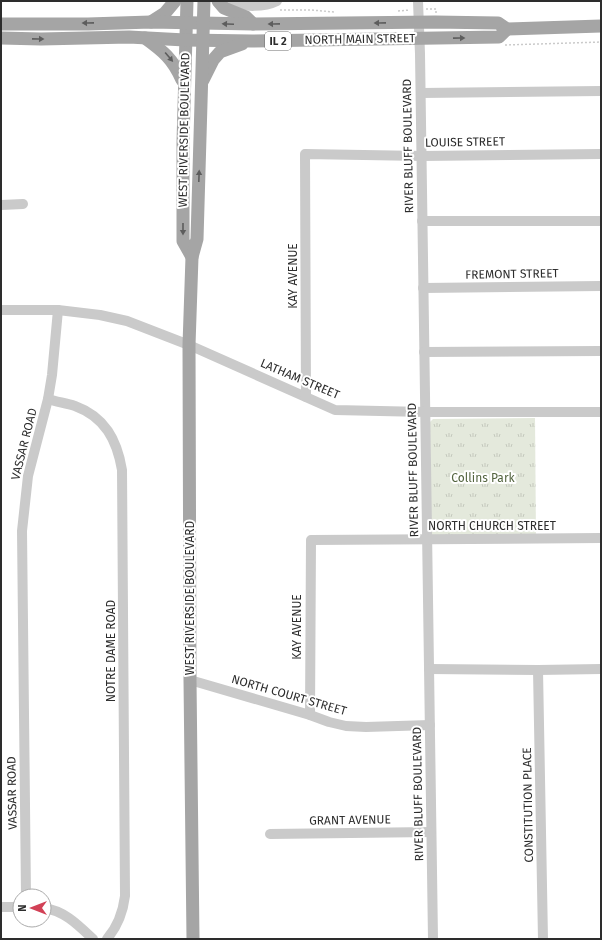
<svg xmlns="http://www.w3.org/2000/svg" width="602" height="940" viewBox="0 0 602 940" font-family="'Fira Sans',sans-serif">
<defs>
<pattern id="park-tufts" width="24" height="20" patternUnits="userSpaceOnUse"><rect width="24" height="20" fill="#e4e9dc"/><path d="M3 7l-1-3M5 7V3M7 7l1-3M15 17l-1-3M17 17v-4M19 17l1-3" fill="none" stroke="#c4c8bd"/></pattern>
</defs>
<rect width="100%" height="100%" fill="#fff"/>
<!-- park -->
<path fill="url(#park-tufts)" d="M535 418 536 537 431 536 430 422 433 419Z"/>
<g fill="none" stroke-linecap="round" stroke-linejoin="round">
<!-- path -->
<g stroke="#cacaca" stroke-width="1.5" stroke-dasharray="2 2" stroke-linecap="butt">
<path d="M426 9H436V13"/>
<path d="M280 10H311L334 12"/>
<path d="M398 11 410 10"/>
<path d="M505 45 601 42"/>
</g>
<!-- minor -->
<g stroke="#cacaca" stroke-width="10">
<path d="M231 1C243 8 265 7 277 1"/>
<path d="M418 1 420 54 433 939"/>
<path d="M421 93 601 91"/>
<path d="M1 205 23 204"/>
<path d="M422 221H601"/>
<path d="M423 288 601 286"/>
<path d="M1 310H58L100 315 127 321 189 345 335 410 425 412H601"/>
<path d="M424 352 601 351"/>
<path d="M306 397 305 154 422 156 601 154"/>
<path d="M48 399C57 402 66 403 75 406 105 417 117 440 122 470L125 896C123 912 118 926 107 939"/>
<path d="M429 669 538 670 601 669"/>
<path d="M538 670 543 939"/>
<path d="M190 680 310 715 329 722 346 726 366 727 430 725"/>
<path d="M310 715 311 540 601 538"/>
<path d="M270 834 431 832"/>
<path d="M26 896 22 531 28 476 48 399 52 375 58 310"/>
<path d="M1 907H20"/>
<path d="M44 908C65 911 78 925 93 939"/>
</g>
<!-- major -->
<g stroke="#a5a5a5" stroke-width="13">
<path d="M187 1 183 142V241L192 257"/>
<path d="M218 1 224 8 246 17 253 24"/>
<path d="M151 22 165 13 175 1"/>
<path d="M1 24H88L151 22 253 24 435 22 498 23 507 29 601 26"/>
<path d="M1 38 41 39 129 37 185 40 252 41 499 37 507 29"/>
<path d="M145 38C163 51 173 59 182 80"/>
<path d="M203 80 213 60 220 52 242 44"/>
<path d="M193 939 190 680 189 345 192 257 197 239 204 1"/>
</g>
</g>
<!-- one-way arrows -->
<defs><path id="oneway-solid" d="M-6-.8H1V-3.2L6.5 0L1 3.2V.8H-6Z"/></defs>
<g fill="#5d5d5d">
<use href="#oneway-solid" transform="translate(88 23) rotate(179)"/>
<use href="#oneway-solid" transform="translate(380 23) rotate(179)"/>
<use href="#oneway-solid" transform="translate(228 24) rotate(-178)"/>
<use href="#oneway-solid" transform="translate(274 24) rotate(179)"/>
<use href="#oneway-solid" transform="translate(459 38) rotate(-1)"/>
<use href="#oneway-solid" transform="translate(38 39) rotate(1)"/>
<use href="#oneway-solid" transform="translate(169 57) rotate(50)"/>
<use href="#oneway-solid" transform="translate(199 176) rotate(-88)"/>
<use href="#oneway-solid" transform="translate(183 229) rotate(90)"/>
</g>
<g text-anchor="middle" stroke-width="4" stroke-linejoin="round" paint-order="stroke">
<!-- shield labels -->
<rect fill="#fff" stroke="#6c6c6c" stroke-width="1" x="265" y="32" width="26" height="18" rx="3"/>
<g font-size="11" font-weight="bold" fill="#2d2d2d">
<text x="278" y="45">IL 2</text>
</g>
<!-- street labels -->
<g font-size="12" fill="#2d2d2d" stroke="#fff">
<text transform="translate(360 39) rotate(-1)" y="4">NORTH MAIN STREET</text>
<text transform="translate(184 130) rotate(-89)" y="4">WEST RIVERSIDE BOULEVARD</text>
<text transform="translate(465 142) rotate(-1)" y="4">LOUISE STREET</text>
<text transform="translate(408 146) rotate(-91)" y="4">RIVER BLUFF BOULEVARD</text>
<text transform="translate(512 274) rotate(-1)" y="4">FREMONT STREET</text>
<text transform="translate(293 276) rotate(-90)" y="4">KAY AVENUE</text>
<text transform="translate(300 379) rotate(23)" y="4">LATHAM STREET</text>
<text transform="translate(24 444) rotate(-76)" y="4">VASSAR ROAD</text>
<text transform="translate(413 470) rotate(-91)" y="4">RIVER BLUFF BOULEVARD</text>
<text x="492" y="530">NORTH CHURCH STREET</text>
<text transform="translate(190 598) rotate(-90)" y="4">WEST RIVERSIDE BOULEVARD</text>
<text transform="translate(297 627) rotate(-90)" y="4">KAY AVENUE</text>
<text transform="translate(111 651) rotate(-90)" y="4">NOTRE DAME ROAD</text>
<text transform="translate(289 695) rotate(16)" y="4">NORTH COURT STREET</text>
<text transform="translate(12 793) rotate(-91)" y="4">VASSAR ROAD</text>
<text transform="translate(418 794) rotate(-91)" y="4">RIVER BLUFF BOULEVARD</text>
<text transform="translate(528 805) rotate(-91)" y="4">CONSTITUTION PLACE</text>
<text transform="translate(350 820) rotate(-1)" y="4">GRANT AVENUE</text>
</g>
<!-- park labels -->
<g font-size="12" fill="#53643f" stroke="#fff">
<text x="483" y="482">Collins Park</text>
</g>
</g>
<!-- border -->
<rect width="602" height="940" fill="none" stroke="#2d2d2d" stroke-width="4"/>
<!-- north arrow -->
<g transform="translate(32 908) rotate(270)"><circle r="19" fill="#ffffff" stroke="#ababab"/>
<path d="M0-3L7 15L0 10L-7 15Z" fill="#d24156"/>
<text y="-6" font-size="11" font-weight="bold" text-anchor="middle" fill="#2d2d2d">N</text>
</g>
</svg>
